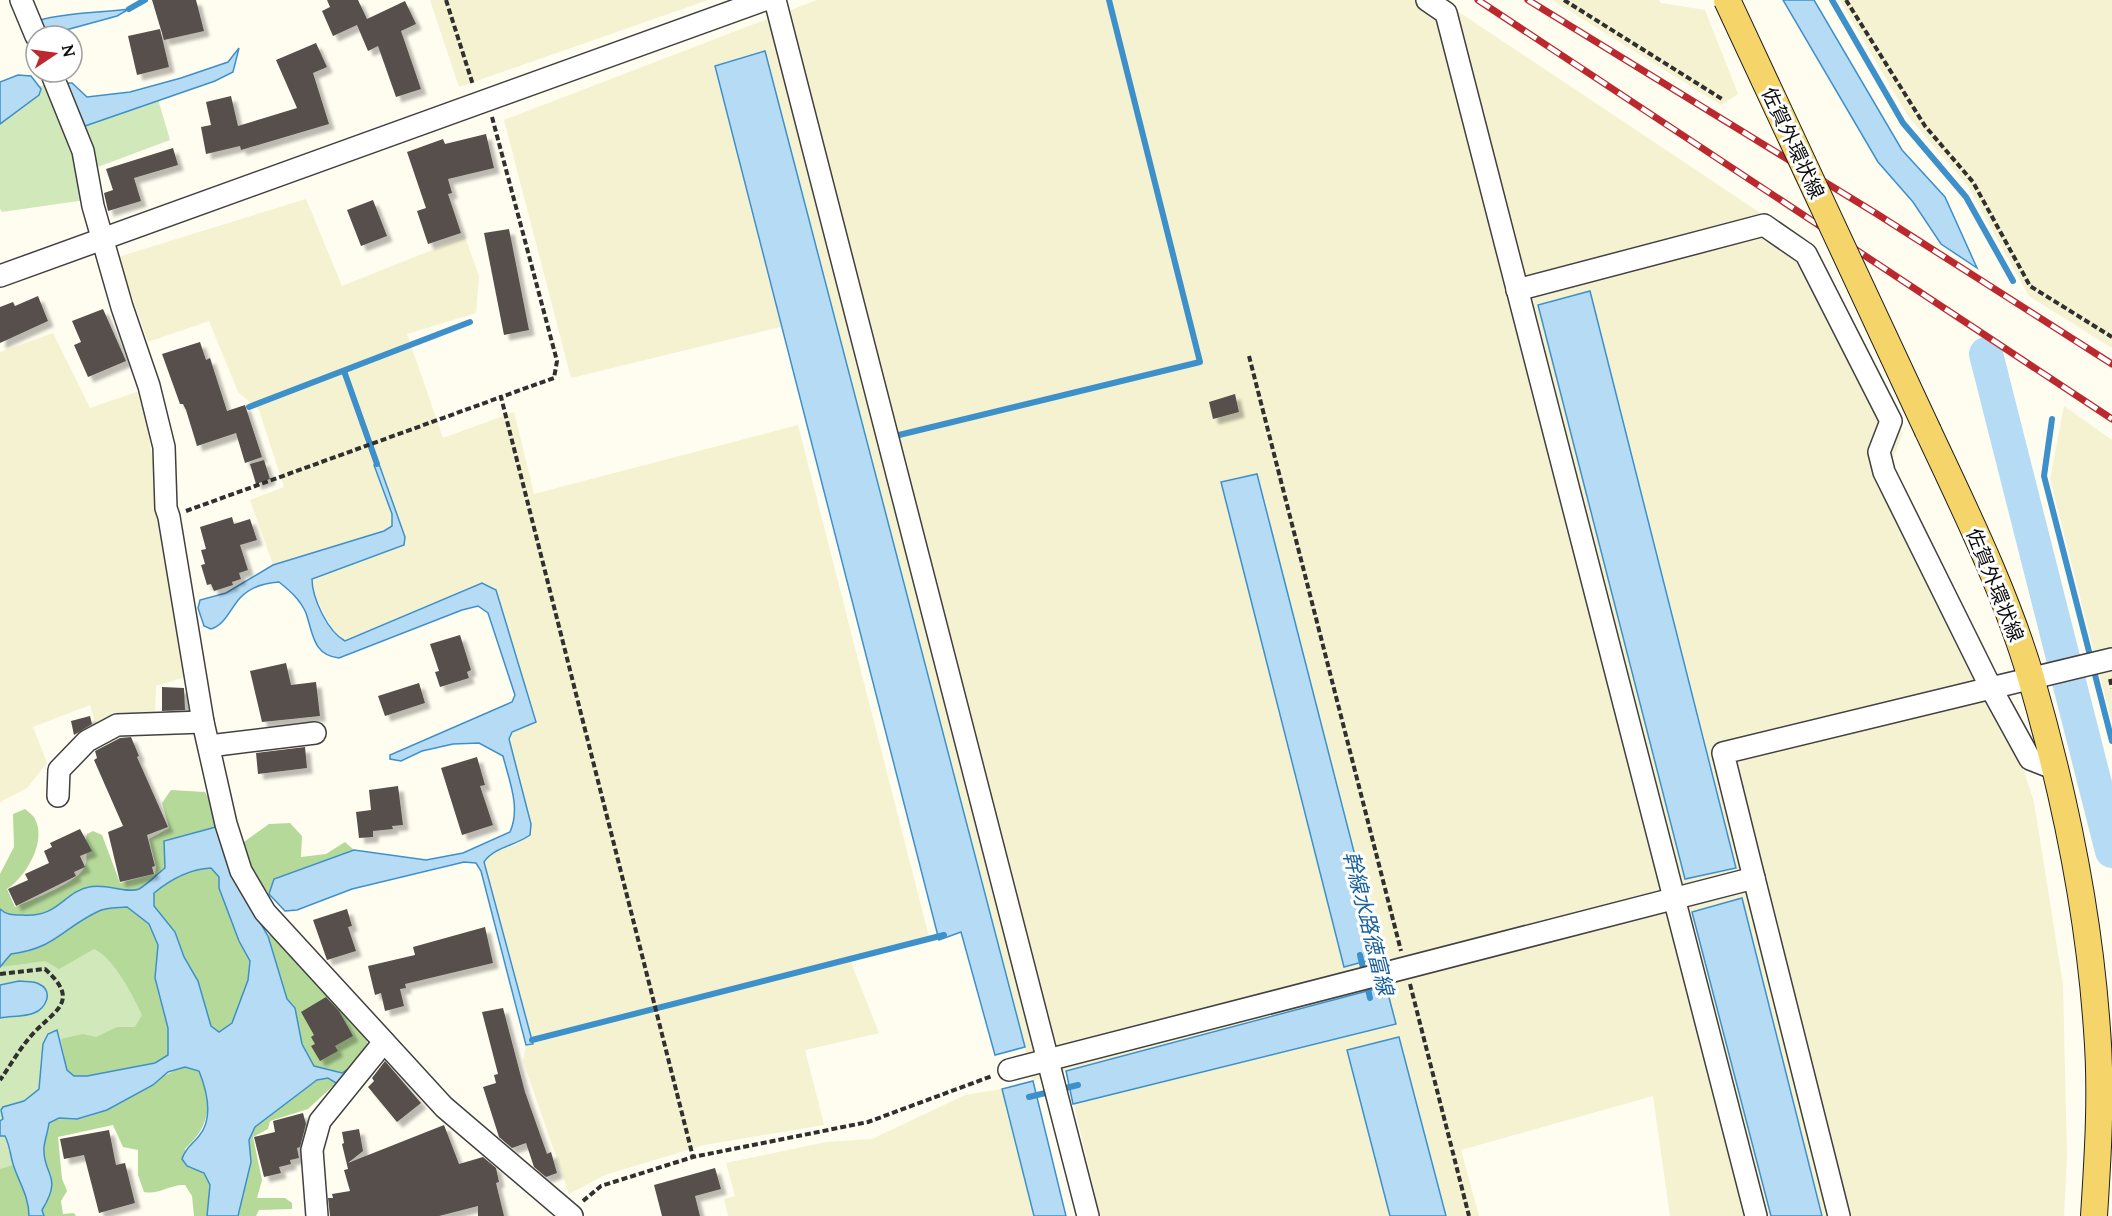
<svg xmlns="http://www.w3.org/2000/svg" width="2112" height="1216" viewBox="0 0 2112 1216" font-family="Lora,'Noto Sans JP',serif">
<defs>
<filter id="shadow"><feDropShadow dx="5.5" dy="5.5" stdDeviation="1.5" flood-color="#0004"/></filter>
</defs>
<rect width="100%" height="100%" fill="#fffcf0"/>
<!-- farmland -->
<g fill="#f4f2d0">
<path d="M430 0H708L459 87Z"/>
<path d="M817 0H1441L1810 246 1902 433 1891 465 1991 672 2034 802 2063 985 2067 1155 2064 1216H1670L1653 1096 1461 1150 1479 1216H1100L1066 1071 1033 1081 834 314 571 378 504 120Z"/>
<path d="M1552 0H1659L1661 3 1705 10 1738 94 1721 105Z"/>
<path d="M1840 0H2112V348L2029 296 1968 186 1908 116Z"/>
<path d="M306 199 342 286 465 237 479 276 476 313 407 334 443 438 514 412 534 494 798 425 929 937 850 960 879 1033 805 1050 824 1125 704 1145 605 1175 569 1194 523 1061 526 1045 533 1043 484 862 490 853 518 844 531 824 509 739 512 732 536 722 482 583 345 641 335 635 312 590V579L404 544 405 537 379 464 374 465 392 514V526L384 531 273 565 250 500 284 487 259 410 238 392 209 321 148 342 118 257Z"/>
<path d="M53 333 90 408 142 390 185 677 156 686 155 718 97 729 90 705 33 727 47 763 27 788 0 802V352Z"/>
<path d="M2064 406 2112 440V723L2050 479Z"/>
<path d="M1002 1089 1034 1216H728L724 1199 735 1196 726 1163 826 1142 872 1139 965 1095Z"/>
</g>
<!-- green -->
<g fill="#d1e8ba">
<path d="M59 79 91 113 157 96 170 140 95 168 99 198 2 212 0 209V102Z"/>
<path d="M103 895 187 1047 48 1106 36 1216H0V935Z"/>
</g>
<!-- forest -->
<g fill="#b5d999">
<path d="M171 790 205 792 217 813 216 827 164 841 165 868C157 874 148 884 139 889 128 895 106 883 89 887 63 893 59 918 22 915 13 915 6 915 0 909V874L14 847 13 814 25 809C27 811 33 815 35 819 47 841 26 877 7 889L15 907C31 900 80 882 85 866 89 855 84 845 87 834L93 831 102 835 120 883 155 874 156 867 149 839 169 828 162 803Z"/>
<path d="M290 823 302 836 301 857 326 854 345 842 354 850 274 879 269 894 248 868 241 844 269 824Z"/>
<path d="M211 868 219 877V888L239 941 250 961 248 980 232 1023 219 1032 211 1026 198 981 184 957 175 932 154 906V893C171 879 189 869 211 868Z"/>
<path d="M127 907 149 924 158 945 155 978 168 1027V1055L155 1063 87 1076H74L67 1070 61 1039 83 1034 96 1037 117 1027H135L142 1015C133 995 113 957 94 949L59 969 45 961 0 967 11 954C57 948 62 928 99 911 107 907 118 908 127 907Z"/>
<path d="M275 932 365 1030 368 1046 351 1067 342 1073 314 1067 302 1044 295 1008 287 999 268 936Z"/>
<path d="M185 1067 199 1071C212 1103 212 1124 185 1149L187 1166 204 1173 210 1185 207 1216H194L192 1196 185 1185C170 1184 159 1195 144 1192L138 1175V1150L123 1147 113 1125 58 1137 62 1179 67 1191 61 1201 63 1214 74 1213 76 1216H44L41 1210C63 1174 42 1176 44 1147 44 1139 48 1131 49 1123 60 1117 65 1120 76 1119 85 1118 95 1114 103 1111 133 1101 156 1075 185 1067Z"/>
<path d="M328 1078 336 1083 308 1109 270 1121 268 1129 253 1137 262 1180 257 1198H285L292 1203V1209L259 1210 256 1216H238L251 1162 249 1140 255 1127 318 1080Z"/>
<path d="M13 1165 29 1202V1216H0V1169Z"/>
</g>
<!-- water -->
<g fill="#b6dcf5" stroke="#3e90ca" stroke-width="1.5" fill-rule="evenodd">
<path d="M1783 0H1814L1902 150 1945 197 1977 268 1941 244 1913 202 1878 162Z"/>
<path d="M129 9 117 16 66 30 63 36H47L40 20C69 12 99 13 129 9Z"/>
<path d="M239 48 233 72 215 81 85 126 66 83H72L87 97 130 92 181 78 228 62Z"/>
<path d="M765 51 1025 1047 995 1055 961 932 939 940 715 66Z"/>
<path d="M18 75 31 76 41 89 39 95 0 124V82Z"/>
<path d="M1590 291 1736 868 1685 879 1538 305Z"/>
<path d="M379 464 405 537 404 545 312 579C312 598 328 632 345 641L482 583 496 590 536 722 512 732 509 739 531 824 530 835C515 846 494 847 484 862L533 1044 526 1045 481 871 476 863 464 862 352 889 297 910 285 911 269 894 274 879 354 850 426 860 463 853 510 832C521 808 509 780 503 756L479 743 453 744 422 751 401 761 390 759V755L512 702 515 695 488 613 478 606 462 610 339 658C313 655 313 634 306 613 300 599 290 591 279 582 264 583 250 587 240 598 230 609 225 625 211 629L204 626 198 608 200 600 226 593 273 565 384 531 392 526V514L374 465Z"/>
<path d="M1257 474 1381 957 1344 967 1221 482Z"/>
<path d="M216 827 247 900 268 936 287 999 295 1008 302 1044 314 1066 342 1073 351 1067 340 1082 336 1083 328 1078 317 1080 255 1127 249 1140 251 1162 238 1216H207L210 1185 204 1173 187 1166 182 1159C186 1147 192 1145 199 1136 214 1118 207 1091 199 1071L185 1067 168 1072 153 1085 107 1110 77 1119 59 1118 49 1123C48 1131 45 1139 44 1147 42 1176 64 1174 42 1210L44 1216H29C29 1196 19 1183 13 1164 10 1154 10 1146 5 1136H0V1121L3 1119 1 1110 3 1107 24 1101 39 1089 43 1044 48 1034 57 1030 67 1070 74 1076H87L155 1063 168 1055V1028L155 978 158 945 149 924 127 907C118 908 107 907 99 911 62 928 57 948 11 954L0 967V909C6 915 13 915 22 915 59 918 63 892 89 887 106 883 128 894 139 889 148 884 157 874 165 868L164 841ZM211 868 219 877V888L239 941 250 961 248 980 232 1023 219 1032 211 1026 198 981 184 957 175 932 154 906V893C171 879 189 869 211 868Z"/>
<path d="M1742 898 1822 1216H1771L1692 912Z"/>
<path d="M19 981C25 982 34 981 39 984 54 991 46 1009 34 1013 24 1017 11 1016 0 1018V985Z"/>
<path d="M1386 986 1396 1024 1073 1104 1066 1071Z"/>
<path d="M1399 1037 1446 1216H1390L1347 1050Z"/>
<path d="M1033 1081 1066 1216H1034L1002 1089Z"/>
</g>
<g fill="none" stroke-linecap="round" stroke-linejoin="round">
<!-- stream -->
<g stroke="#3e90ca" stroke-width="6">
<path d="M1832 0 1903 123 1966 197 2013 281"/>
<path d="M129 9 145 0"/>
<path d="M344 371 377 464"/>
<path d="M249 407 470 322"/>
<path d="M2052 419 2044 476 2112 741"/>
<path d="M899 435 1200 362 1109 0"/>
<path d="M1360 955 1370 998"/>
<path d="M532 1040 944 935"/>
<path d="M1029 1097 1078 1085"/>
</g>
<!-- river -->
<path stroke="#b6dcf5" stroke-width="34" d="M1986 354 2112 851"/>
</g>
<!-- building -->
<g fill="#564f4b" filter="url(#shadow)">
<path d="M152 0H196L204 31 164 40Z"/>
<path d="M327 0H358L367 19 405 1 416 24 401 31 421 89 396 97 378 46 368 51 357 25 333 36 322 11 330 7Z"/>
<path d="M160 29 169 67 137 75 128 36Z"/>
<path d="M316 43 327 67 313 73 329 124 241 150 240 146 206 154 201 127 211 125 206 102 231 96 238 126 297 108 276 60Z"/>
<path d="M486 134 494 168 448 179 452 193 448 194 461 233 428 244 417 211 426 208 407 152 443 139 445 144Z"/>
<path d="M173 148 178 165 134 178 141 201 108 211 104 193 113 190 106 169Z"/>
<path d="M373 200 387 236 361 246 347 210Z"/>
<path d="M509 229 529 330 504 335 484 233Z"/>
<path d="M38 296 48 321 0 343V307L13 302 15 306Z"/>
<path d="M103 309 126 361 88 377 74 345 81 342 72 321Z"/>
<path d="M200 342 206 360 210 358 227 411 245 405 262 457 245 463 236 433 197 446 186 410 183 404H180L162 354Z"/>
<path d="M1235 394 1239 412 1213 419 1209 402Z"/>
<path d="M264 460 270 479 256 484 250 464Z"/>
<path d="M232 517 234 524 250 519 257 540 240 545 248 570 239 573 241 579 232 582 233 585 214 591 211 584 207 585 201 565 205 564 201 550 206 549 200 527Z"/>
<path d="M460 635 471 670 467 672 469 678 440 687 435 672 439 671 430 644Z"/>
<path d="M286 663 291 685 316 682 320 716 262 722 250 671Z"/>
<path d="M419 683 425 703 385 716 378 696Z"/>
<path d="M162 687 184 688 185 710 162 711Z"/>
<path d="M90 716 92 724 74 735 71 721Z"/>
<path d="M131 737 139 756 137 757 168 827 147 835 155 866 152 867 154 874 120 882 108 832 123 826 94 760 97 758 95 751 120 738Z"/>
<path d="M305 747 307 768 258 774 256 753Z"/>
<path d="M477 757 485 785 480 786 493 825 462 835 441 768Z"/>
<path d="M398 786 403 825 392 826 393 829 373 831V837L359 838 356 812 371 810 369 790Z"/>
<path d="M80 829 92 851 80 856 85 867 74 872 76 876 16 906 8 889 28 880 25 874 49 863 44 851 52 847 50 843Z"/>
<path d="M347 909 352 926 348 927 356 951 327 960 313 920Z"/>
<path d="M485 927 493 963 405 984 406 988 400 989 404 1006 385 1011 381 993 375 995 368 966 415 955 413 947Z"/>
<path d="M326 997 339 1011 353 1036 335 1046 338 1051 320 1061 311 1046 315 1044 311 1037 314 1035 301 1012Z"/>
<path d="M503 1008 525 1092 547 1154 551 1152 557 1173 546 1177 534 1167 526 1143 512 1148 499 1137 483 1087 496 1083 494 1075 498 1074 482 1012Z"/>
<path d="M385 1061 421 1103 397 1122 368 1087 374 1081 372 1078Z"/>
<path d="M303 1113 306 1124 300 1147 297 1148 299 1158 290 1160 291 1164 279 1167 281 1173 264 1177 254 1137 275 1132 273 1121Z"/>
<path d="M444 1125 459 1164 483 1157 496 1168 499 1182 496 1183 504 1216H478V1206L439 1216H330L328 1198H333L332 1194 350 1191 344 1170 348 1169 342 1144 344 1143 342 1132 359 1129 363 1151 348 1163Z"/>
<path d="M109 1130 116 1165 125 1163 135 1203 99 1213 84 1155 64 1159 60 1139Z"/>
<path d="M715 1168 721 1189 695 1196 700 1216H662L654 1185Z"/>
</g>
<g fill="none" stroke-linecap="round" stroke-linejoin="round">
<!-- minor casing -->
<g stroke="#414141" stroke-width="24">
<g id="minor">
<path d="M21 0 36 36"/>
<path d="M775 0 1088 1216"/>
<path d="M1427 0 1446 13 1756 1216"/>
<path d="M51 72 83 151 93 206 122 307 149 386 164 447 166 508 169 517 203 722 226 824 241 871 265 912 444 1107 572 1216"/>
<path d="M0 276 764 0"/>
<path d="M1517 290 1764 225 1806 254 1891 421 1879 452 1884 472 1991 688 2112 659"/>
<path d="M209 746 315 733"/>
<path d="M58 796 59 770 87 741 117 725 203 722"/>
<path d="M1754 878 1839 1216"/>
<path d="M1009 1070 1754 878 1723 753 1991 688 2030 759 2053 768"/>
<path d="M317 1216 312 1150 320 1121 384 1042"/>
</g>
</g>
<!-- major casing -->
<g stroke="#1f1f1f" stroke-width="28">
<path id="major" d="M1928 431C1966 512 2006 593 2031 678 2064 792 2089 912 2097 1030 2102 1092 2098 1154 2094 1216"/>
</g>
<!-- path -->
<g stroke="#303030" stroke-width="4" stroke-dasharray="6 3" stroke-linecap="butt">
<path d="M446 0 473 85"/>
<path d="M1564 0 1722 99"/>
<path d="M1846 0 1925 126 1973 182 2030 286 2112 337"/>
<path d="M492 117 557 361 554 378 501 397 693 1157"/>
<path d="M1249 356 1401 951"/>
<path d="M186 511 501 397"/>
<path d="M2110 679 2112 688"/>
<path d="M0 974 45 969C83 1003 52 1011 30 1037 19 1050 10 1066 0 1080"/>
<path d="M1410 984 1469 1216"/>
<path d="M583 1201 601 1186 693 1157 868 1122 992 1076"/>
</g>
<!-- minor -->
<use href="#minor" stroke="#fff" stroke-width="21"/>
<!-- major -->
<use href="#major" stroke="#f5d569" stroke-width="26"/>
<!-- rail casing -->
<g stroke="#bb292e" stroke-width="7">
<g id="rail">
<path d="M1478 0 2112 419"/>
<path d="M1528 0 1877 214 2112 364"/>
</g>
</g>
<!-- rail -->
<use href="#rail" stroke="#fff" stroke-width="4.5" stroke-dasharray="14" stroke-linecap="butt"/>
<!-- major-bridge casing -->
<g stroke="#1f1f1f" stroke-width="28" stroke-linecap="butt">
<path id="major-bridge" d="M1727 0 1928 431"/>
</g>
<!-- major-bridge -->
<use href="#major-bridge" stroke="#f5d569" stroke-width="26"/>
</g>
<g text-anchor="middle" stroke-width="6" stroke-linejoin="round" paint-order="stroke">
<!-- street labels -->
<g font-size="20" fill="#0e0e0e" stroke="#fff">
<text transform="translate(1793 143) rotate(65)" y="7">佐賀外環状線</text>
<text transform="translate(1995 585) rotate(68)" y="7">佐賀外環状線</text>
</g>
<!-- water labels -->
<g font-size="21" font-style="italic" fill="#1a629d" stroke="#fff">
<text transform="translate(1368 923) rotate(76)" y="7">幹線水路徳富線</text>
</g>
</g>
<!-- north arrow -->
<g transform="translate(54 54) rotate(77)"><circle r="28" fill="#ffffff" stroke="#9f9f9f" stroke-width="1.5"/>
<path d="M0-4.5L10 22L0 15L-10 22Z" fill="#bb292e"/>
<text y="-9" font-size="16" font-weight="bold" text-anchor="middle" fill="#0e0e0e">N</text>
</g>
</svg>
